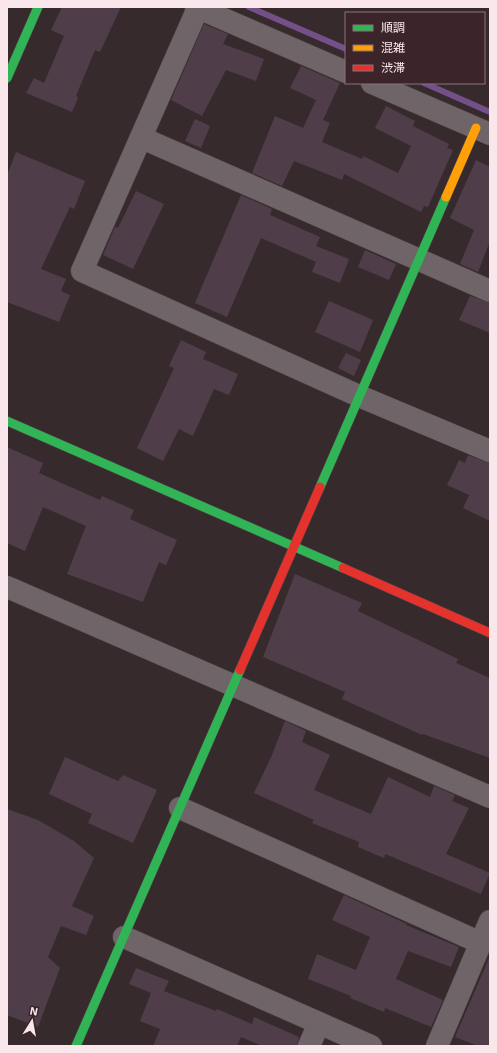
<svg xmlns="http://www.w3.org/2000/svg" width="497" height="1053" viewBox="0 0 497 1053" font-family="'Exo 2','Noto Sans JP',sans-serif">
<rect width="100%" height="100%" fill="#362a2d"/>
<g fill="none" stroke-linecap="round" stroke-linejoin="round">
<!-- stream -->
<g stroke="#745089" stroke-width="6">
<path d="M249 7 346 49"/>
<path d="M424 83 490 112"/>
</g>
</g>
<!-- building -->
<g fill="#4f3e49">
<path d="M62 7H121L100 52 95 50 76 96 78 98 72 112 26 93 34 78 44 83 64 36 51 30Z"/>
<path d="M204 24 228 34 223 44 264 59 256 81 226 70 202 116 171 100Z"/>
<path d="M301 66 340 83 323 120 330 123 322 142 362 159 363 156 398 173 411 146 375 128 386 106 415 121 413 126 449 144 447 148 453 150 428 207 424 206 421 212 344 174 342 180 294 161 282 186 252 173 275 116 303 128 316 100 290 88Z"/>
<path d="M195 119 210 126 201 148 185 141Z"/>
<path d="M16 152 85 181 74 209 70 207 41 269 66 279 61 291 70 295 59 322 7 302V175Z"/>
<path d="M476 160 490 167V241L478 272 460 264 474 230 450 218Z"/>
<path d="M136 191 164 204 133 269 103 255 115 227 118 228Z"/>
<path d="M241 195 272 209 270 215 320 237 316 246 349 259 340 283 312 272 316 262 261 238 227 317 195 303Z"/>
<path d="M365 250 396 264 389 280 358 267Z"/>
<path d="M470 296 490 303V333L459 320Z"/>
<path d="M329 301 373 320 360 352 315 332Z"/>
<path d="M181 340 206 352 203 359 238 374 229 395 214 389 193 436 179 429 163 461 137 448 174 368 169 366Z"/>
<path d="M346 353 361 360 354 376 338 368Z"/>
<path d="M7 447 43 463 39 473 100 500 102 496 134 510 130 519 177 540 166 565 159 562 143 602 67 574 86 526 43 507 25 551 7 543Z"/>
<path d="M468 455 490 463V521L463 508 469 495 447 485 459 460 465 463Z"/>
<path d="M295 574 362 603 358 611 458 659 456 663 490 678V758L423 734 422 735 342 699 345 692 263 657Z"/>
<path d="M285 721 306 731 302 742 330 755 314 790 371 814 388 777 430 797 434 786 455 795 452 801 469 808 446 854 490 873 481 894 385 854 384 858 358 847 359 842 312 823 314 820 254 793 272 755Z"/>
<path d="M65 757 118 781 123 775 157 790 133 843 88 823 92 814 49 794Z"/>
<path d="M7 809 38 820 74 841 94 858 72 906 94 916 86 935 61 926 48 957 60 968 38 1027 7 1015Z"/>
<path d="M344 895 407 924 406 925 459 947 451 967 408 951 396 979 443 1000 431 1027 385 1008 384 1012 350 998 351 996 308 979 317 954 356 970 370 937 332 920Z"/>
<path d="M490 956V1046H478L455 1037Z"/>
<path d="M136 968 169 981 164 991 216 1011 217 1009 252 1024 254 1017 299 1037 297 1046H262L241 1037 237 1046H153L160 1029 140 1021 151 993 129 984Z"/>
</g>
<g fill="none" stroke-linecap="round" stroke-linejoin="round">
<!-- street casing -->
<g stroke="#514549" stroke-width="23">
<g id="street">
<path d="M196 7 346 72"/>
<path d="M198 8 82 271 359 396 490 451"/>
<path d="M372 83 490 134"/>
<path d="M142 138 490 291"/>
<path d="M7 587 490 797"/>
<path d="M180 808 481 943"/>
<path d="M124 937 371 1046"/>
<path d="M309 1046 319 1023"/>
<path d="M437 1046 490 921"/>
</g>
</g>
<!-- fast casing -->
<g stroke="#514549" stroke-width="10">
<g id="fast">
<path d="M7 78 38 7"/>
<path d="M7 421 343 568"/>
<path d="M320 487 446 197"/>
<path d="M76 1046 240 670"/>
</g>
</g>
<!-- slow casing -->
<g stroke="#514549" stroke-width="10">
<path id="slow" d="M446 197 476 128"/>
</g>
<!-- jam casing -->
<g stroke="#514549" stroke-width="10">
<g id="jam">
<path d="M343 568 490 633"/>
<path d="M240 670 320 487"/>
</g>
</g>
<!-- street -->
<use href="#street" stroke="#6f6467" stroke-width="22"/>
<!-- fast -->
<use href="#fast" stroke="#30b455" stroke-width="9"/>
<!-- slow -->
<use href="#slow" stroke="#ff9f0a" stroke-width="9"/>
<!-- jam -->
<use href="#jam" stroke="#e5322d" stroke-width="9"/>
</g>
<!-- border -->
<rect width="497" height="1053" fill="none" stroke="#f9e7ec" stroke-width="16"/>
<!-- legend -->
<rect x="345" y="12" width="140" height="72" fill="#3c242b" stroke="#887278"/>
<rect x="353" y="25" width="20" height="6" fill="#30b455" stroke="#887278"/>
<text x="381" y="32" font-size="12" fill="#f9e7ec">順調</text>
<rect x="353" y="45" width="20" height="6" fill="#ff9f0a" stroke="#887278"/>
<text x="381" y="52" font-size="12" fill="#f9e7ec">混雑</text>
<rect x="353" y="65" width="20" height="6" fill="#e5322d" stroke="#887278"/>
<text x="381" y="72" font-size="12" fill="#f9e7ec">渋滞</text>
<!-- north arrow -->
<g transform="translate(32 1021) rotate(11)" stroke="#3c242b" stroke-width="3" paint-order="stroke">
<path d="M0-3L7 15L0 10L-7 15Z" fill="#f9e7ec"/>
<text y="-6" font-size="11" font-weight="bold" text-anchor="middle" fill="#f9e7ec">N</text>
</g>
</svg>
